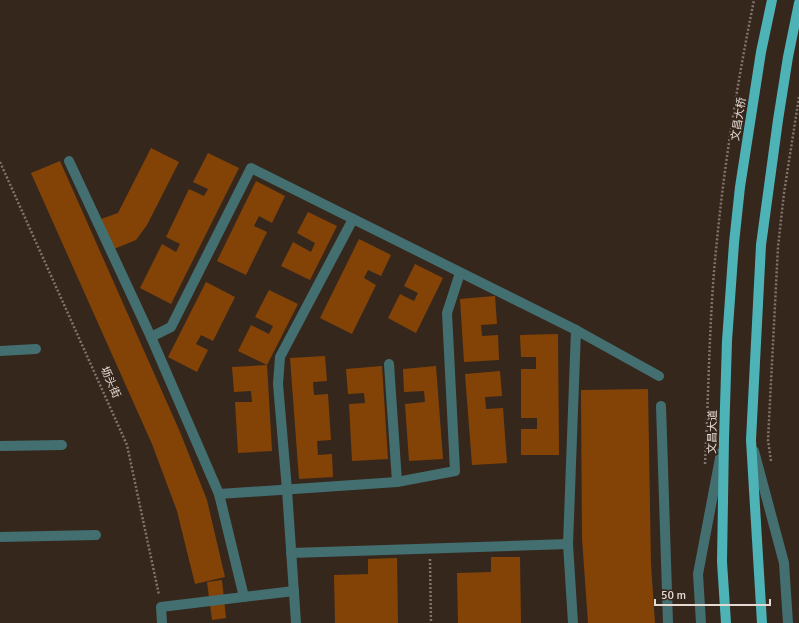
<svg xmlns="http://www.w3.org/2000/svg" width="799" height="623" viewBox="0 0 799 623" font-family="Signika,'Noto Sans SC',sans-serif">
<rect width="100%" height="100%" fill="#36271d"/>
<!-- building -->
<g fill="#844306">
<path d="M151 148 179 162 147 225 136 240 114 249 101 219 118 213Z"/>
<path d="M208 153 239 168 171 304 140 288 162 244 176 252 180 244 166 237 189 189 204 196 208 189 193 182Z"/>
<path d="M60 161 180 432 207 500 225 577 195 584 177 511 152 444 31 173Z"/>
<path d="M256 181 285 196 272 223 259 216 254 226 267 232 246 275 217 261Z"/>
<path d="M308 212 337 226 310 280 281 266 293 242 311 252 315 243 297 233Z"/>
<path d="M359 239 391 255 381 276 368 270 364 278 376 285 352 334 320 318Z"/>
<path d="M415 264 443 278 416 333 388 318 400 294 414 301 418 293 404 286Z"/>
<path d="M206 282 235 297 213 341 201 335 196 344 208 350 197 372 168 357Z"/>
<path d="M269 290 298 304 267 365 238 351 251 325 269 334 273 326 255 317Z"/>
<path d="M495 296 497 324 481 325 482 336 498 335 499 360 464 362 460 299Z"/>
<path d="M558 334 559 455H521V429H537V418H521V369H536V357H521L520 335Z"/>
<path d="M325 356 327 381 313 382 314 395 328 394 331 440 317 441 318 455 332 454 333 477 299 479 290 358Z"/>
<path d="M267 365 272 451 238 453 235 402H252L251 391 234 392 232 367Z"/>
<path d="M382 366 388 459 352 461 349 404 365 403 364 393 348 394 346 369Z"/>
<path d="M436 366 443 459 409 461 405 404 425 402 424 391 404 392 403 369Z"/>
<path d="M500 371 502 396 485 397 486 409 503 408 507 463 472 465 465 374Z"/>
<path d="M648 389 651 565 655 623H588L582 538 581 390Z"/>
<path d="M491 557H520L521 623H458L457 573 491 572Z"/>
<path d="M397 558 398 623H335L334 575 368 574V559Z"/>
<path d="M222 580 226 618 212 620 207 582Z"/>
</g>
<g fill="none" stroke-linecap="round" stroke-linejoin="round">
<!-- path -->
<g stroke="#81746c" stroke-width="2.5" stroke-dasharray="2 2" stroke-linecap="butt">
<path d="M0 162 127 445 159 595"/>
<path d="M771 461 768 440 778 247 784 193 799 97"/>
<path d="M705 464C709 389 709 314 717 240 725 159 738 79 754 0"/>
<path d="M430 559 431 623"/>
</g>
<!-- minor -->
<g stroke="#436f71" stroke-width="10">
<path d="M69 161 151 337 219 494 244 597"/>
<path d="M151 337 171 327 251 168 576 330"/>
<path d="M0 351 36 349"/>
<path d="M389 364 397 482"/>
<path d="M661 406 668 623"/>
<path d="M0 446 62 445"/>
<path d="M754 451 784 563 788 623"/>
<path d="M219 494 397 482 455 471 447 313 460 273"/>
<path d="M0 537 96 535"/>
<path d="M291 553 568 544"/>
<path d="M162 623 161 607 294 591"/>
<path d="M296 623 287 490 278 384 280 357 353 219"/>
<path d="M573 623 568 544 576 330 659 376"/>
<path d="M701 623 698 574 721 453"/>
</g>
<!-- major -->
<g stroke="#4eb3b7" stroke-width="10">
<path d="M726 623 722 562 724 439 727 341 734 243 740 187 761 52 772 0"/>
<path d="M762 623 751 440 761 245 778 120 788 57 799 3"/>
</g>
</g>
<g text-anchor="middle" stroke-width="4" stroke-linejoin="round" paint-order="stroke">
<!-- street labels -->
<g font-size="11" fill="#e4dad3" stroke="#36271d">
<text transform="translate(738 119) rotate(-81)" y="4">文昌大桥</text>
<text transform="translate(111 382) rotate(66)" y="4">坜头街</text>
<text transform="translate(712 432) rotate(-89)" y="4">文昌大道</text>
</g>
</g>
<!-- scale -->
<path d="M655 599v6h115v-6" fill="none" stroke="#e4dad3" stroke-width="2"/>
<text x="661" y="599" font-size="12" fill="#e4dad3" stroke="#36271d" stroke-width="3" paint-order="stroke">50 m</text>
</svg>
